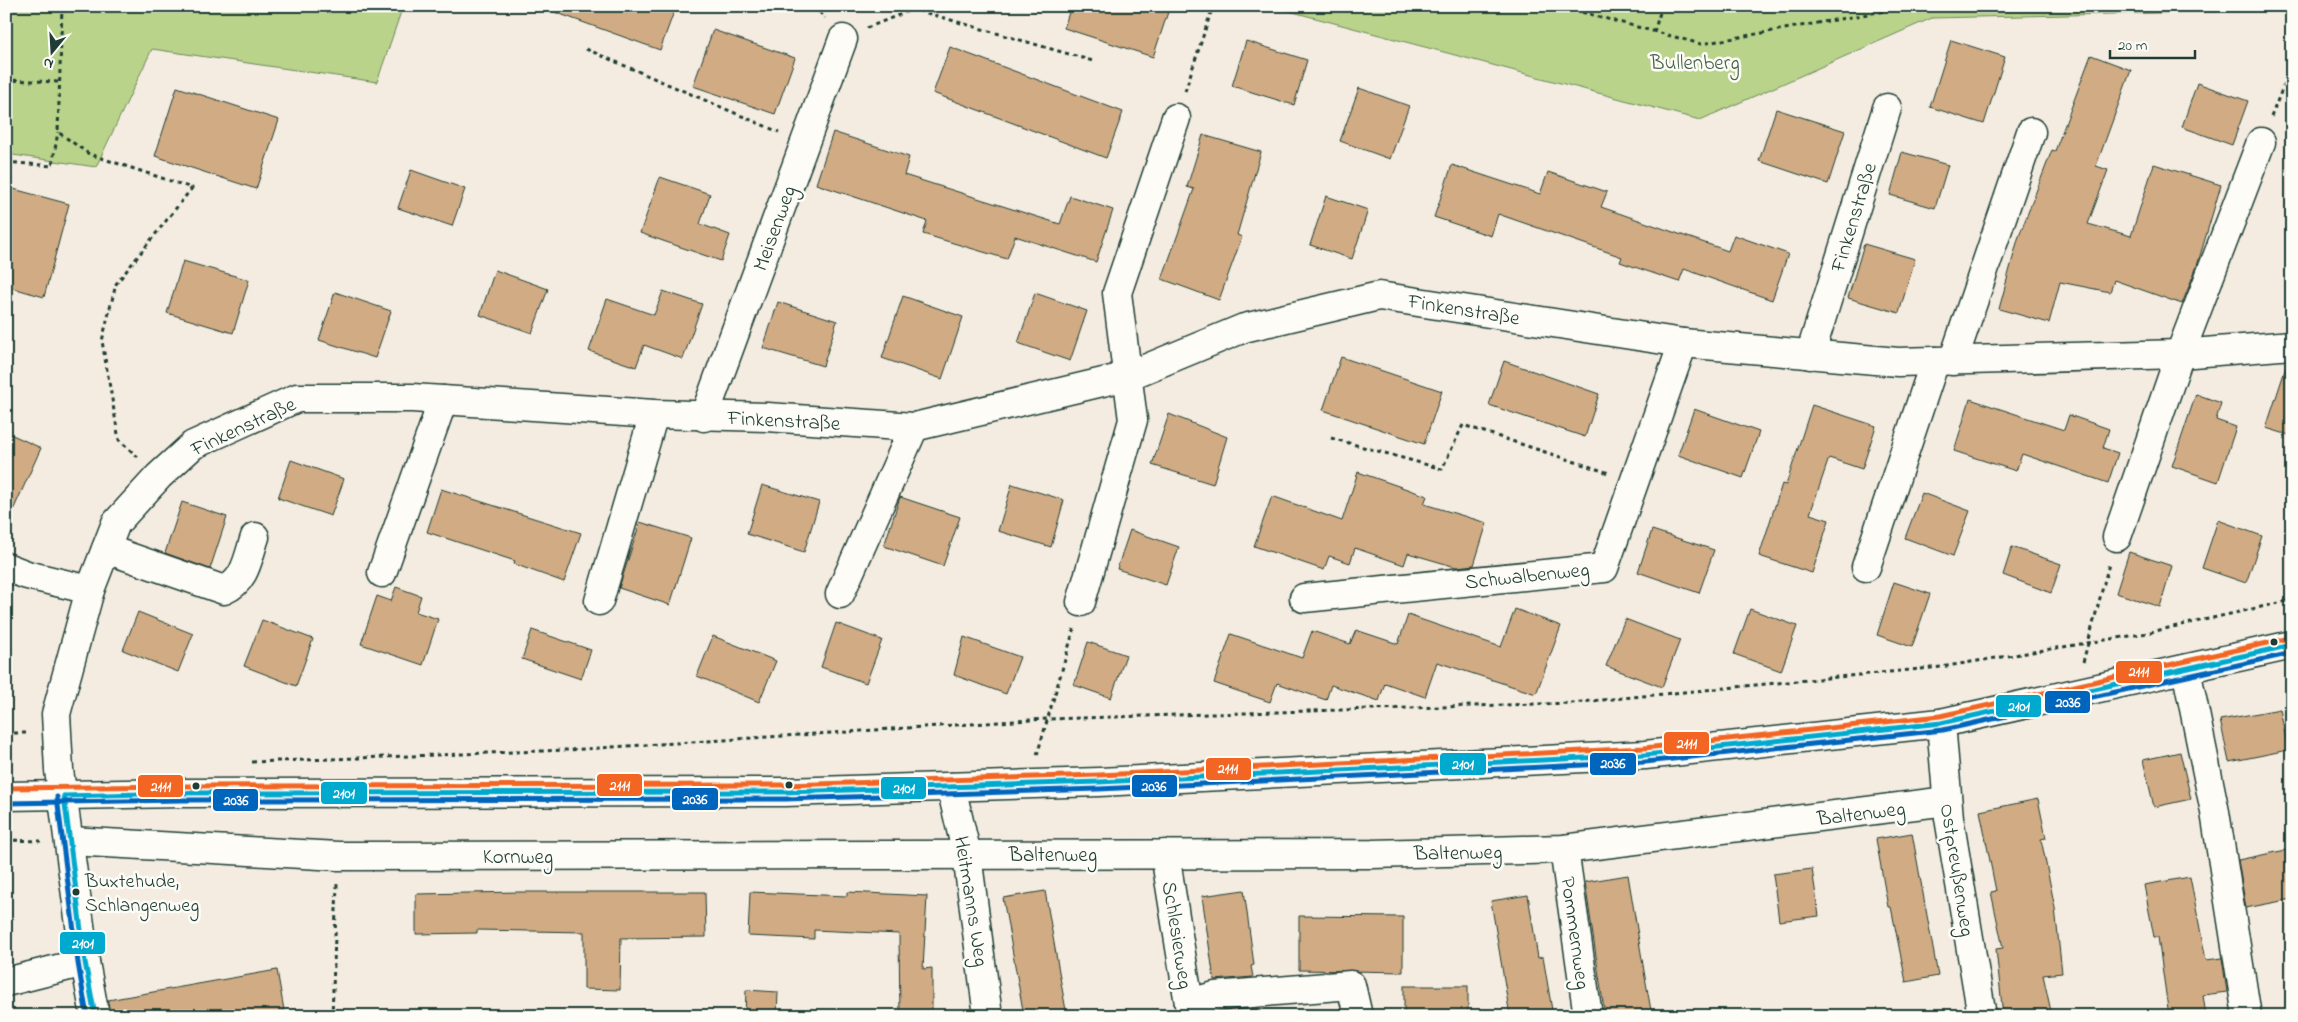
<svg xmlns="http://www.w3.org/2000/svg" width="2298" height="1022" viewBox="0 0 2298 1022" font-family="'Indie Flower',sans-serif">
<rect width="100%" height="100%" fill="#f4ece0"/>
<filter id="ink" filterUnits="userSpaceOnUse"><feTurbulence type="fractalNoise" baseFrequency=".02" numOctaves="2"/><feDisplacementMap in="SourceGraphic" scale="10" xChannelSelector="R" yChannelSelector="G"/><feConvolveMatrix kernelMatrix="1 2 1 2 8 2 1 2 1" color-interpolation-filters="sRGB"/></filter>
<g filter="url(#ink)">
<!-- green -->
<g fill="#b9d38a" stroke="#6c885f">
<path d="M6 6H403L377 82 152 49 96 167 6 154Z"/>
<path d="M1270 6H2292V10L1932 18 1700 120Z"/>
</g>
<!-- building -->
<g fill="#d1ab83" stroke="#1f3d34">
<path d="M546 6H676L660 50 546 9Z"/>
<path d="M1071 6H1170L1153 57 1064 28Z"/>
<path d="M713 30 795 58 775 114 693 86Z"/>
<path d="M1951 40 2005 57 1984 124 1930 107Z"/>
<path d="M1246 41 1307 60 1294 105 1232 86Z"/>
<path d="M950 47 1123 112 1106 158 933 93Z"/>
<path d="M2091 55 2131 70 2096 166 2108 170 2088 224 2131 236 2154 164 2221 185 2197 266 2182 304 2114 280 2110 292 2060 282 2049 323 1999 309 2018 239 2052 150 2055 151Z"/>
<path d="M2197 83 2248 101 2232 145 2182 127Z"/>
<path d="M177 87 279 120 256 189 155 156Z"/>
<path d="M1359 88 1409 106 1390 159 1340 141Z"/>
<path d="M1776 109 1845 131 1828 184 1759 161Z"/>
<path d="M833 132 909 157 904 175 1060 224 1070 196 1113 210 1096 262 1015 236 1007 259 923 234 927 221 816 184Z"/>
<path d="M1203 135 1261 152 1237 235 1242 237 1219 300 1162 279 1194 189 1187 187Z"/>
<path d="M1902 152 1948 165 1935 208 1890 195Z"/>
<path d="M1452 165 1540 194 1548 172 1607 192 1601 207 1728 251 1734 235 1788 254 1772 300 1684 269 1679 282 1620 262 1622 257 1498 214 1491 236 1434 217Z"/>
<path d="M411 170 465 189 452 226 398 208Z"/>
<path d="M660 177 710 194 700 224 730 235 721 261 640 233Z"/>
<path d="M6 187 69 204 44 297 6 286Z"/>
<path d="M1326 196 1368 210 1352 259 1310 245Z"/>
<path d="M1864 244 1915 259 1899 313 1848 298Z"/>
<path d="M183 261 249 280 233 333 167 313Z"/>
<path d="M495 270 548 289 532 333 480 315Z"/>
<path d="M663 291 702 304 683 359 644 345 636 367 589 351 607 299 654 315Z"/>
<path d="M335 292 391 311 375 358 319 340Z"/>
<path d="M1035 293 1087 311 1070 361 1018 343Z"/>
<path d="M903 296 963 317 942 379 882 358Z"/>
<path d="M778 302 837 321 823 366 763 348Z"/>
<path d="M1341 357 1442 391 1424 444 1323 410Z"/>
<path d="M1504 361 1599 394 1585 437 1489 405Z"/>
<path d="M2287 364 2292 365V436L2266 428Z"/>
<path d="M2196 394 2221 403 2216 420 2236 427 2218 482 2172 466Z"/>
<path d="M1970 399 2064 430 2069 415 2109 429 2103 448 2118 453 2108 483 2022 454 2016 471 1954 451Z"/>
<path d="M1812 405 1876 426 1862 469 1829 458 1810 514 1829 520 1812 573 1759 556 1782 484 1786 485Z"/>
<path d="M1694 409 1759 432 1743 478 1678 455Z"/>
<path d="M1169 414 1227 437 1213 484 1152 465Z"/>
<path d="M6 432 41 448 6 526Z"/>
<path d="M291 460 344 479 331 516 278 498Z"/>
<path d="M1358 472 1427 496 1424 504 1487 523 1474 565 1456 567 1408 553 1404 565 1355 548 1350 563 1329 556 1324 570 1254 546 1272 496 1342 521Z"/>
<path d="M1012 484 1064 500 1051 547 998 531Z"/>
<path d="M762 485 819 502 804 552 747 534Z"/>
<path d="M441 489 581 533 564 582 514 564 515 561 427 532Z"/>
<path d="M1922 493 1970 511 1953 556 1905 538Z"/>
<path d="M900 497 960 517 943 566 884 546Z"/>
<path d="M182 502 227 517 210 569 165 553Z"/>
<path d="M2218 520 2262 536 2246 583 2202 568Z"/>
<path d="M640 522 691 538 670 605 619 588Z"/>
<path d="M1130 530 1179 547 1166 585 1117 569Z"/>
<path d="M1652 530 1714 550 1699 593 1638 572Z"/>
<path d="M2012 547 2061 564 2051 593 2003 575Z"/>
<path d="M2129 552 2172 566 2160 607 2116 593Z"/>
<path d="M1894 582 1930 594 1912 647 1877 635Z"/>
<path d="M396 587 421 596 416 612 438 619 423 665 361 644 377 596 391 601Z"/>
<path d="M1515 609 1561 626 1536 694 1437 662 1425 697 1385 683 1379 701 1331 685 1326 700 1277 683 1270 702 1214 683 1231 634 1302 658 1312 631 1350 644 1356 630 1398 644 1408 615 1501 647Z"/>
<path d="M1750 609 1797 626 1781 671 1734 654Z"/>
<path d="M138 612 193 634 178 672 123 650Z"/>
<path d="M1625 619 1680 640 1662 687 1606 666Z"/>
<path d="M262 620 313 639 296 686 244 666Z"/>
<path d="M836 623 882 640 866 683 821 667Z"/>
<path d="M532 630 591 650 581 679 522 659Z"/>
<path d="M713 636 776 661 759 702 697 676Z"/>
<path d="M964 637 1020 657 1006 694 954 675Z"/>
<path d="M1088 642 1126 655 1111 698 1074 685Z"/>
<path d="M2280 709 2288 750 2229 762 2220 720Z"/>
<path d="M2180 752 2191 799 2154 807 2143 760Z"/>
<path d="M2038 799 2046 838 2041 839 2055 908 2062 973 2043 975 2052 1016H2003L1996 949 2003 948 1991 892 1996 891 1980 811Z"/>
<path d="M1912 833 1938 976 1906 982 1891 907H1888L1876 839Z"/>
<path d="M2286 850 2292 876V899L2246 908 2238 860Z"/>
<path d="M1812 869 1819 916 1779 921 1773 874Z"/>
<path d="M1628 875 1645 977 1652 1016H1605L1585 882Z"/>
<path d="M2190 877 2206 960 2222 958 2227 992 2203 995 2206 1016H2169L2158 937H2154L2144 885Z"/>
<path d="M1244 890 1254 965 1251 966 1253 977 1214 980 1202 896Z"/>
<path d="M1045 891 1058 966 1067 1016H1024L1003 898Z"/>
<path d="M520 892H705L706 937 621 938 620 990 584 989V932L477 930V933L416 934V894Z"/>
<path d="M750 892 847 896V892L927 896 923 969 932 968V1016H900L899 934 814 930V939L748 936Z"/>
<path d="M1528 895 1538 958 1543 957 1553 1016H1510L1491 901Z"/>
<path d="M1299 916 1403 917V972L1299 970Z"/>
<path d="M277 970 285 1016H110L108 1000Z"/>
<rect x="1404" y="986" width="64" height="30"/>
<path d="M746 990 778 992 777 1016H745Z"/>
<path d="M1258 1008 1259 1016H1219V1011Z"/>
</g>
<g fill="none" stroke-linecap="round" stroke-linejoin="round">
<!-- minor casing -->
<g stroke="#1f3d34" stroke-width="31">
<g id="minor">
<path d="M1810 355 1887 108"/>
<path d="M1953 361 2031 132"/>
<path d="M704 417 843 39"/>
<path d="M2117 537 2180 354 2261 142"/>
<path d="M106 549 224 590C246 581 248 557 255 537"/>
<path d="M6 567 27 575 90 590"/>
<path d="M1866 567 1935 361"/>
<path d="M382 573 443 400"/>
<path d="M840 594 914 427"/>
<path d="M1304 598 1604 568 1683 343"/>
<path d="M599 601 654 414"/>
<path d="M1081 602 1133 420 1117 293 1176 118"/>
<path d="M2186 669 2215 812 2247 1016"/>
<path d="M1941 723 1949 818 1982 1016"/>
<path d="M951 787 967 855 988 1016"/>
<path d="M70 841 338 856 1372 854 1564 849 1947 801"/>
<path d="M1564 849 1588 1016"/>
<path d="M1165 854 1191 1016"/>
<path d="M6 982 85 962"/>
<path d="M1189 1003 1215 996 1351 985 1358 1016"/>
<path d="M95 1016 85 962 59 770 56 714 90 590 116 523 159 476 193 445 297 398H412L654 414 767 417 914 427 1128 376 1244 328 1379 296 1683 343 1898 362 2180 354 2292 345"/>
</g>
</g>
<!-- major casing -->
<g stroke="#1f3d34" stroke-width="31">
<path id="major" d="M6 796 182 793 785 792 1099 782 1645 755 1941 723 2292 645"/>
</g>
<!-- path -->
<g stroke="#1f3d34" stroke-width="3" stroke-dasharray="4 4" stroke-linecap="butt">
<path d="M62 6 58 132 89 154 192 188 116 284 102 341 119 440 138 457"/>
<path d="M814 6 825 18"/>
<path d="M1559 6 1701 44 1912 6"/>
<path d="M867 28 913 9 1093 61"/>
<path d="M1654 32 1662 6"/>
<path d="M586 49 779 132"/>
<path d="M6 80 60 82"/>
<path d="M1185 91 1213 6"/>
<path d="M2271 117 2292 64"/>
<path d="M6 162 52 166 58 132"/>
<path d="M1331 438 1442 469 1463 425 1609 473"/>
<path d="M2083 662 2109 564"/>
<path d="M6 733H28"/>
<path d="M1037 755 1074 629"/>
<path d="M252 762 567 750 1047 719 1571 703 1941 667 2142 634 2292 600"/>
<path d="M6 840 41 841"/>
<path d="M332 1016 337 884"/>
</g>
<!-- minor -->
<use href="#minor" stroke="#fdfcf7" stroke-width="28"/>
<!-- major -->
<use href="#major" stroke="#fdfcf7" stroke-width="28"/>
<!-- bus-1 casing -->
<g stroke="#fdfcf7" stroke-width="9">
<g id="bus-1">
<path d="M64 796 182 793 785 792 1099 782 1645 755 1941 723 2292 645"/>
<path d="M64 796 85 962 95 1016"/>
</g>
</g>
<!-- bus-2 casing -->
<g stroke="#fdfcf7" stroke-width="9">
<g id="bus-2">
<path d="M57 797 78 963 87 1016"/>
<path d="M6 803 182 800 785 799 1099 789 1645 762 1943 730 2292 653"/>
</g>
</g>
<!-- bus-3 casing -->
<g stroke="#fdfcf7" stroke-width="9">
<path id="bus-3" d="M6 788 182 786 785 785 1099 775 1644 748 1940 716 2290 638"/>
</g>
<!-- bus-1 -->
<use href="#bus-1" stroke="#00a9ce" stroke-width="5"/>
<!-- bus-2 -->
<use href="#bus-2" stroke="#0065bd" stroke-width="5"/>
<!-- bus-3 -->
<use href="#bus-3" stroke="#f26522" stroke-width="5"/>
</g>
</g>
<!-- markers -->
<g fill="#1f3d34" stroke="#fdfcf7" stroke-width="2">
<circle cx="2274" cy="642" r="4.5"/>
<circle cx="789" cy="785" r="4.5"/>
<circle cx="196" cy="786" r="4.5"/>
<circle cx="76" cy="892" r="4.5"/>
</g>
<g text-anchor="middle" stroke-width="5" stroke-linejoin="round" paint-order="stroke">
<!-- bus labels -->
<g font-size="20" fill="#1f3d34" stroke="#fdfcf7" text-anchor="start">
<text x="85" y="887">Buxtehude,<tspan x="85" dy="24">Schlangenweg</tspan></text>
</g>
<!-- park labels -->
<g font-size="21" fill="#46624a" stroke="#fdfcf7">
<text x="1695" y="69">Bullenberg</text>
</g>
<!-- street labels -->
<g font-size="21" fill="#1f3d34" stroke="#fdfcf7">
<text transform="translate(1853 217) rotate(-73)" y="7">Finkenstraße</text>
<text transform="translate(774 228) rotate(-70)" y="7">Meisenweg</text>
<text transform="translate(1464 309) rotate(9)" y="7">Finkenstraße</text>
<text transform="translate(784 420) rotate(3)" y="7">Finkenstraße</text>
<text transform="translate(243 426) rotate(-25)" y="7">Finkenstraße</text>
<text transform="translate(1527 575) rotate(-6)" y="7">Schwalbenweg</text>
<text transform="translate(1861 813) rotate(-7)" y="7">Baltenweg</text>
<text transform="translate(1458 852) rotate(-1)" y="7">Baltenweg</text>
<text x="1053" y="861">Baltenweg</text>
<text x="518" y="863">Kornweg</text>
<text transform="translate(1958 870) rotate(81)" y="7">Ostpreußenweg</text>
<text transform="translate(972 901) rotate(81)" y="7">Heitmanns Weg</text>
<text transform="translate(1576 933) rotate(82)" y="7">Pommernweg</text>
<text transform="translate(1178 935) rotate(81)" y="7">Schlesierweg</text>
</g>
</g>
<g stroke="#fdfcf7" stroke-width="2">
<rect x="2115" y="660" width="48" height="24" rx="5" fill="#f26522"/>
<rect x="2044" y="690" width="47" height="24" rx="5" fill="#0065bd"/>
<rect x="1995" y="694" width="47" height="24" rx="5" fill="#00a9ce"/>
<rect x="1663" y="731" width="47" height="24" rx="5" fill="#f26522"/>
<rect x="1589" y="752" width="48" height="24" rx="5" fill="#0065bd"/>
<rect x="1439" y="752" width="48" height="24" rx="5" fill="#00a9ce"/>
<rect x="1205" y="757" width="47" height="24" rx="5" fill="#f26522"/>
<rect x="596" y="773" width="47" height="24" rx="5" fill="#f26522"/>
<rect x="137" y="774" width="47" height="24" rx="5" fill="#f26522"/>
<rect x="1131" y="774" width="47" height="24" rx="5" fill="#0065bd"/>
<rect x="880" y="776" width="47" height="24" rx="5" fill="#00a9ce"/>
<rect x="320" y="781" width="48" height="24" rx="5" fill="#00a9ce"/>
<rect x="671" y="787" width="48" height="24" rx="5" fill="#0065bd"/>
<rect x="212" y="788" width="47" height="24" rx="5" fill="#0065bd"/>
<rect x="59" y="931" width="47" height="24" rx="5" fill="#00a9ce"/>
</g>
<g font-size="14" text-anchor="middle" font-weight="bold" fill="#fff">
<text x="2139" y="676">2111</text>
<text x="2068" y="707">2036</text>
<text x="2019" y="711">2101</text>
<text x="1687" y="748">2111</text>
<text x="1613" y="768">2036</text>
<text x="1463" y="769">2101</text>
<text x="1228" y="773">2111</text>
<text x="620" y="790">2111</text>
<text x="161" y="791">2111</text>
<text x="1154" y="791">2036</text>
<text x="904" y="793">2101</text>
<text x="344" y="798">2101</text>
<text x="695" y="804">2036</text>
<text x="236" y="805">2036</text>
<text x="83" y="948">2101</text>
</g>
<!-- margin -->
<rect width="2298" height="1022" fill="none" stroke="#fdfcf7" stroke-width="25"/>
<rect x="12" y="12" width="2273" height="997" fill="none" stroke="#1f3d34" stroke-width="2" filter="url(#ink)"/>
<!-- north arrow -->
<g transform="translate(52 52) rotate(198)" stroke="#fdfcf7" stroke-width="4" paint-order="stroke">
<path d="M0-4L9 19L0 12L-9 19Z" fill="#1f3d34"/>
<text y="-8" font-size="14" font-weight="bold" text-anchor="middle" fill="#1f3d34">N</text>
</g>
<!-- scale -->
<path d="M2110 50v8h85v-8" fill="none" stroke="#1f3d34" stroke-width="2.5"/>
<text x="2118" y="50" font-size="15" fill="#1f3d34" stroke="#fdfcf7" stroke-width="4" paint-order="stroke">20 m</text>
</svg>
